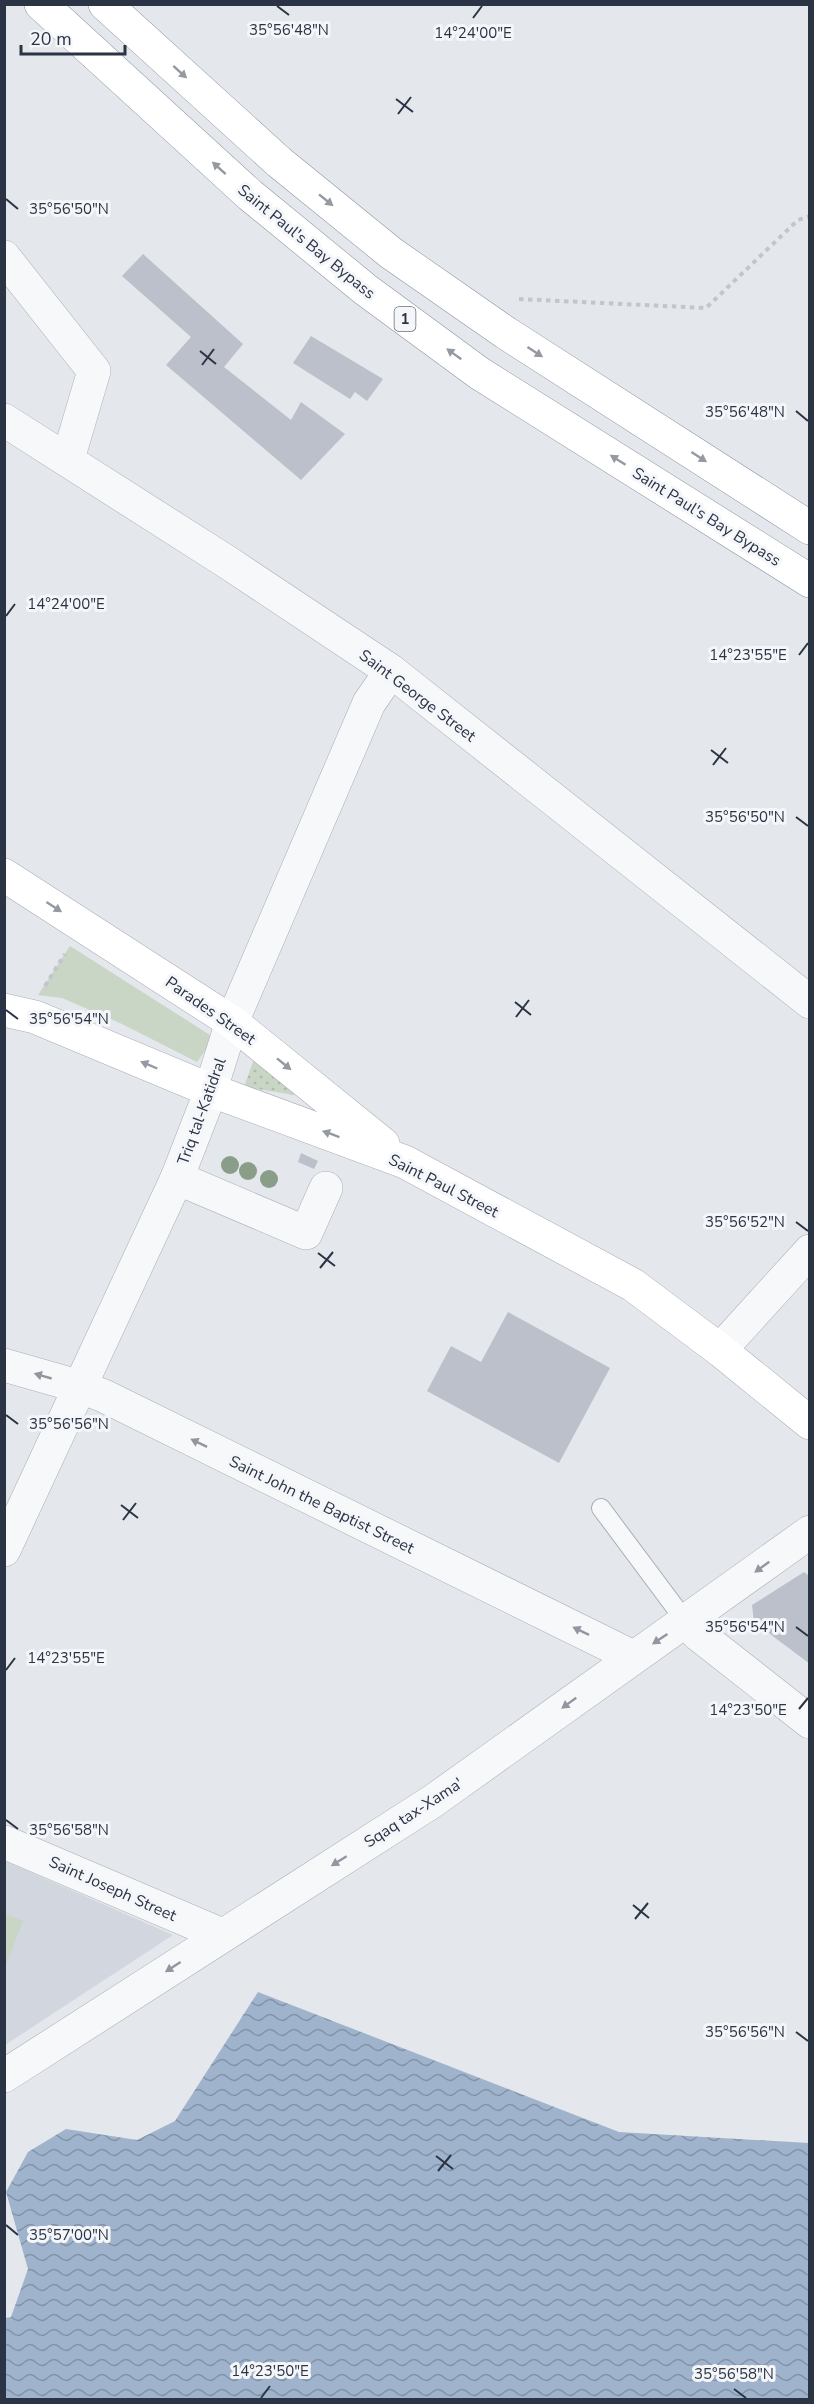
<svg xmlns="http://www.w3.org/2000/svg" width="814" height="2404" viewBox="0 0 814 2404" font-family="'Nunito Sans',sans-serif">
<defs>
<pattern id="grass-dots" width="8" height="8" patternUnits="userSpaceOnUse" patternTransform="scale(1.5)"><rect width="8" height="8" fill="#c9d6c5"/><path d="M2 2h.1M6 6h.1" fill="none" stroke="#adb8ab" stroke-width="1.8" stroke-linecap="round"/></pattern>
<pattern id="water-waves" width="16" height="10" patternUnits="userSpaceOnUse" patternTransform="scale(1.5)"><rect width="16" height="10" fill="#9fb4cc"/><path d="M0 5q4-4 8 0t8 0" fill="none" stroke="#8293a7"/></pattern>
</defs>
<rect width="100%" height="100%" fill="#e4e7ec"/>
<!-- built -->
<path fill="#d2d6de" d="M5 1861 173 1935 5 2045Z"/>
<!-- grass -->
<path fill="url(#grass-dots)" d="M255 1056 313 1098 244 1087Z"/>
<!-- park -->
<g fill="#c9d6c5">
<path d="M70 946 210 1035 207 1048 197 1062 122 1024 62 998 38 995Z"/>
<path d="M5 1914 23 1921 5 1967Z"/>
</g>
<!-- water -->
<path fill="url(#water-waves)" d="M258 1992 619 2132 809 2143V2399H5V2318L11 2317 28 2269 6 2192 28 2152 66 2129 137 2140 175 2121Z"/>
<!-- building -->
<g fill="#bbc0ca">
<path d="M143 254 243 344 224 367 291 420 301 402 345 434 301 480 166 365 191 337 122 276Z"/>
<path d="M311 336 383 379 367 401 355 392 350 399 293 363Z"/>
<path d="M301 1153 318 1161 314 1169 298 1162Z"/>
<path d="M508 1312 610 1368 559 1463 427 1391 451 1346 481 1362Z"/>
<path d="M804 1572 808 1575 810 1572V1664L754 1622 752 1605Z"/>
</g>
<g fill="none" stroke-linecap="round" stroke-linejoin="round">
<!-- lane casing -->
<g stroke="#a9aeb7" stroke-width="20">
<path id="lane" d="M601 1508 686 1622"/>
</g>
<!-- street casing -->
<g stroke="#a9aeb7" stroke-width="34">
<g id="street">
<path d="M4 257 94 371 68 459"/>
<path d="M4 420 227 562 391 671 810 1002"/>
<path d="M177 1178 306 1233 326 1188"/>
<path d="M720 1350 810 1251"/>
<path d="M4 1365 81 1387 104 1396 633 1657"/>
<path d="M4 1550 177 1178 207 1101 232 1022 369 703 391 671"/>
<path d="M686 1622 699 1635 810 1722"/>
<path d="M4 1842 222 1935"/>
<path d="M4 2076 433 1801 810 1532"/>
</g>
</g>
<!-- secondary casing -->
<g stroke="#a9aeb7" stroke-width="34">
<g id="secondary">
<path d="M4 875 232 1022 383 1144"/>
<path d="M4 1010 35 1017 210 1090 405 1162 633 1285 720 1350 810 1423"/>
</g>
</g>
<!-- highway casing -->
<g stroke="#8b94a3" stroke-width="34">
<g id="highway">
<path d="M41 4 250 195 366 290 479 373 810 581"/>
<path d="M105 4 279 162 391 253 506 333 810 528"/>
</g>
</g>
<!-- path -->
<g stroke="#c2c5cb" stroke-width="4" stroke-dasharray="4.5 4.5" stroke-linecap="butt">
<path d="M519 299 706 308 798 220 810 216"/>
<path d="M45 986 65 954"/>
</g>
<!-- lane -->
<use href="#lane" stroke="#f7f8fa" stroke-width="18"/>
<!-- street -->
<use href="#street" stroke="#f7f8fa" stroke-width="33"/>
<!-- secondary -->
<use href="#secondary" stroke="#fff" stroke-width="33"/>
<!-- highway -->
<use href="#highway" stroke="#fff" stroke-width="33"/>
</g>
<!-- trees -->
<g fill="#899d89">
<circle cx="230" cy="1165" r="9"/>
<circle cx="248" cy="1171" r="9"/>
<circle cx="269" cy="1179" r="9"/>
</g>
<!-- one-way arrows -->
<defs><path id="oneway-solid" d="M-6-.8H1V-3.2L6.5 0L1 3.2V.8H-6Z" transform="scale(1.5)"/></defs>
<g fill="#959aa2">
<use href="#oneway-solid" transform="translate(180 72) rotate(42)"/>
<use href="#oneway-solid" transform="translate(219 168) rotate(-138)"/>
<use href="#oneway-solid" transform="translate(326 200) rotate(39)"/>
<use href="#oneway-solid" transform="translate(535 352) rotate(33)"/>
<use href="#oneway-solid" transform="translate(454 354) rotate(-144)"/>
<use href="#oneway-solid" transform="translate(699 457) rotate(33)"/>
<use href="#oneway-solid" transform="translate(618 460) rotate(-148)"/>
<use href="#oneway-solid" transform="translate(54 907) rotate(33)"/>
<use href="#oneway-solid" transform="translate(284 1064) rotate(39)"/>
<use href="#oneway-solid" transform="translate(149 1065) rotate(-157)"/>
<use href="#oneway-solid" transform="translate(331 1134) rotate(-160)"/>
</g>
<g fill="#9196a0">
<use href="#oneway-solid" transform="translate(43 1376) rotate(-164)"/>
<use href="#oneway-solid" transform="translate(199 1443) rotate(-154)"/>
<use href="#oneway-solid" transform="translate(762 1567) rotate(144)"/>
<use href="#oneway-solid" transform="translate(581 1631) rotate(-154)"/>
<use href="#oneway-solid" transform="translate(660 1639) rotate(146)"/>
<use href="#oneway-solid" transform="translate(569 1703) rotate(144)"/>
<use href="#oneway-solid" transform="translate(339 1861) rotate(148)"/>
<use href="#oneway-solid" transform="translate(173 1967) rotate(147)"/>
</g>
<!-- ticks -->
<path fill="none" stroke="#2b3445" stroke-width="2" d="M277 6 289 15M473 18 482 6M396 99 413 112M398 114 411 97M6 199 18 209M200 351 216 364M202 365 214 349M796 411 808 421M6 616 15 604M799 655 808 643M711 750 728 763M713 765 726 748M796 817 808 826M515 1002 531 1015M6 1010 18 1019M516 1017 529 1000M796 1222 808 1231M318 1253 335 1266M320 1268 333 1252M6 1415 18 1424M121 1505 138 1518M123 1520 136 1503M796 1627 808 1636M6 1670 15 1658M799 1709 808 1698M6 1820 18 1829M633 1905 649 1918M635 1919 648 1903M796 2032 808 2041M436 2156 453 2169M438 2171 451 2155M6 2225 18 2235M734 2389 746 2398M261 2398 270 2386"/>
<g text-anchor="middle" stroke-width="6" stroke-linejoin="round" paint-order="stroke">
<!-- shield labels -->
<rect fill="#f4f6f9" stroke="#676e7b" stroke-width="1.5" x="394.5" y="307" width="21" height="24" rx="4.5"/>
<g font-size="15" font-weight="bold" fill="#2b3445">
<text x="405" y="324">1</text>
</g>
<!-- street labels -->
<g font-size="16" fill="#2b3445" stroke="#f4f6f9">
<text transform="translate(307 241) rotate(39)" y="6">Saint Paul's Bay Bypass</text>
<text transform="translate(707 516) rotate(32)" y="6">Saint Paul's Bay Bypass</text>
<text transform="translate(418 695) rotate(37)" y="6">Saint George Street</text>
<text transform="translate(211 1010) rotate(35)" y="6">Parades Street</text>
<text transform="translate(201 1111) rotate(-70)" y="6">Triq tal-Katidral</text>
<text transform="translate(444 1185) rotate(27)" y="6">Saint Paul Street</text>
<text transform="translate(322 1504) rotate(26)" y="6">Saint John the Baptist Street</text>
<text transform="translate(413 1812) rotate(-33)" y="6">Sqaq tax-Xama'</text>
<text transform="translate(113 1888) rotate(24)" y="6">Saint Joseph Street</text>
</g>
</g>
<g font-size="15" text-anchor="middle" fill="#2b3445" stroke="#f4f6f9" stroke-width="6" stroke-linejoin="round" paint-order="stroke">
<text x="289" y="35">35°56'48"N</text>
<text x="473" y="38">14°24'00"E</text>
<text x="69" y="214">35°56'50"N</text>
<text x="745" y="417">35°56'48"N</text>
<text x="66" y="609">14°24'00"E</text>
<text x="748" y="660">14°23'55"E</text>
<text x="745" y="822">35°56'50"N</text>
<text x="69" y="1024">35°56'54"N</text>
<text x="745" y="1227">35°56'52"N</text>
<text x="69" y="1429">35°56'56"N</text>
<text x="745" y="1632">35°56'54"N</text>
<text x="66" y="1663">14°23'55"E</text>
<text x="748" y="1715">14°23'50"E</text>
<text x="69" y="1835">35°56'58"N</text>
<text x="745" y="2037">35°56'56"N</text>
<text x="69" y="2240">35°57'00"N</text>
<text x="270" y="2376">14°23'50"E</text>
<text x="734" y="2379">35°56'58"N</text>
</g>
<!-- border -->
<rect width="814" height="2404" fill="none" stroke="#2b3445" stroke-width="12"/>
<!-- scale -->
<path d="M21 45v9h104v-9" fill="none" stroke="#2b3445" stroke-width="3"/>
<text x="30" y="45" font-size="18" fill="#2b3445" stroke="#f4f6f9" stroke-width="4.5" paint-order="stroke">20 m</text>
</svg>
